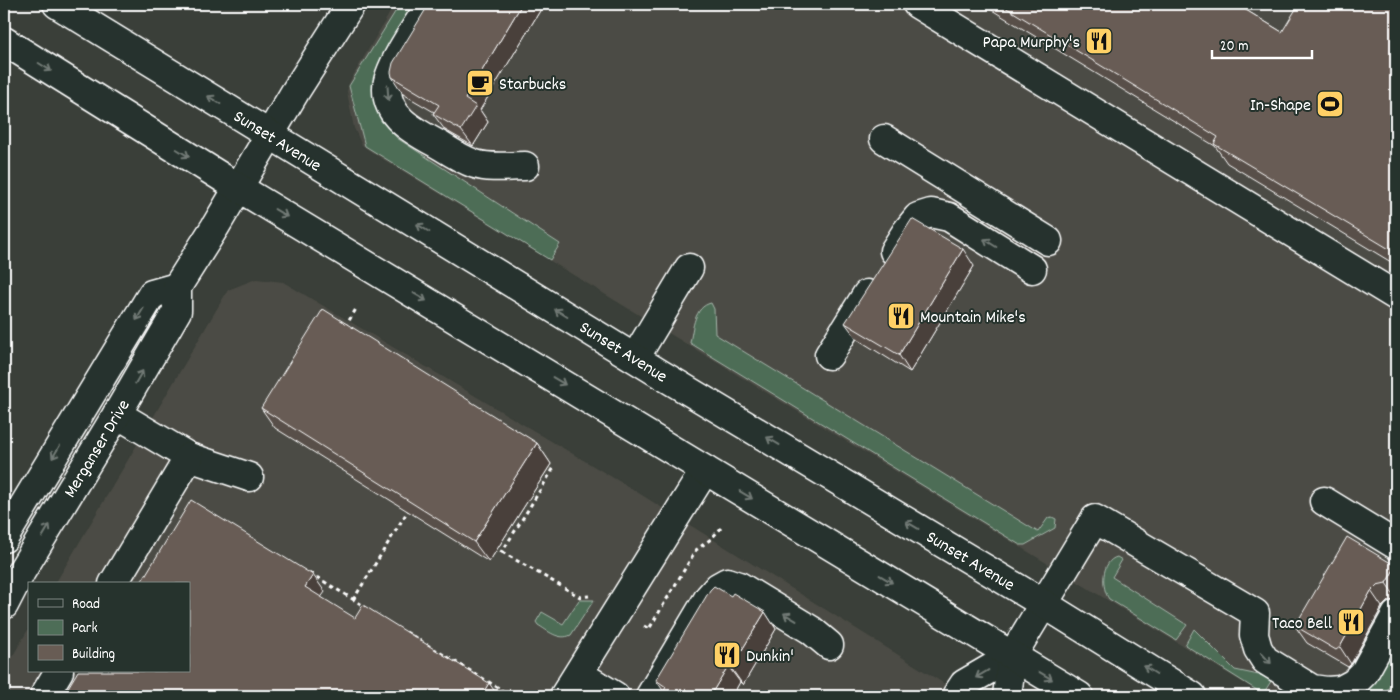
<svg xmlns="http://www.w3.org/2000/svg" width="1400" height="700" viewBox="0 0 1400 700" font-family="Dekko,sans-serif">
<rect width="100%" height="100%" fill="#3a3f39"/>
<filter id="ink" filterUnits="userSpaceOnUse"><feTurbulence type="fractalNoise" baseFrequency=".02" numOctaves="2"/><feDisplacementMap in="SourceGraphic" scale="10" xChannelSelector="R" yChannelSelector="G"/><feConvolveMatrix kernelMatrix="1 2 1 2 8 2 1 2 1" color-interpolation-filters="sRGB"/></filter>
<g filter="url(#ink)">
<!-- built -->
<g fill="#4c4c45">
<path d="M395 4H1396V696H1265L373 153 362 145 354 128 347 91 350 81Z"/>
<path d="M256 279 283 282 632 489 964 696H4V671L29 628V671H189V584H55L228 290Z"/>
</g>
<!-- green -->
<g fill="#4d6d57" stroke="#a6b6ab">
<path d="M400 4H419L375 76 381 121 397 138 560 244 550 260 365 146 349 86Z"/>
<path d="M711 303 714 309 715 334 1038 532 1048 518 1052 517 1056 519 1055 528 1025 545H1020L690 343C693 328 694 307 711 303Z"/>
<path d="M1117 557 1122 560 1112 577 1187 625 1176 640 1109 599C1101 588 1101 561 1117 557Z"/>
<path d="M579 600H594L571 635C559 641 548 631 538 625L536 622 542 612 563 624Z"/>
<path d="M1194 629 1235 670 1273 678 1263 694 1185 645Z"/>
<path d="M1396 645V675L1384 696H1358L1371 687Z"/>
</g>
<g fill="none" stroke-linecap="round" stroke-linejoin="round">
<!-- minor casing -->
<g stroke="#fff" stroke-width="31">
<g id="minor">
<path d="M431 4C419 23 387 68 387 88 386 119 418 133 441 146 452 153 463 160 475 164 491 169 509 166 525 166"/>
<path d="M917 4 1396 296"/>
<path d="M884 139 1048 241"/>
<path d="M894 251 906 232 918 217 931 213 949 217 1032 269"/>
<path d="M829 355 867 294"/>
<path d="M635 358 689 268"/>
<path d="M117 414 189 457 249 477"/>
<path d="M1324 501 1396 545"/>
<path d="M4 538 152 294 177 287"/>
<path d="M113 584 189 457"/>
<path d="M4 605 21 572 117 414 177 311V287L215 227 295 92 351 4"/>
<path d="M579 674 615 696"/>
<path d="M44 696 59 671"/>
<path d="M564 696 705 470"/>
<path d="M650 696 709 597 718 587 727 582 739 586 811 630 829 645"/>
<path d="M956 696 964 684 1012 656"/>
<path d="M1007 696 1012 656 1095 519 1255 613 1254 635 1258 649 1265 660 1312 689 1327 691 1341 690 1354 683 1364 673 1396 615"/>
</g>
</g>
<!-- major casing -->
<g stroke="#fff" stroke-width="31">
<g id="major">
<path d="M57 4 662 375 1044 604 1192 696"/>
<path d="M4 41 239 188 1079 696"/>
</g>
</g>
<!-- path -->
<g stroke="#fff" stroke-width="3" stroke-dasharray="4 4" stroke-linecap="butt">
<path d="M345 327 356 309"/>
<path d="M493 547 502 552 555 466"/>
<path d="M502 552 580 597 589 596"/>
<path d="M310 573 364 606"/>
<path d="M353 600 409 509"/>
<path d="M644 626 649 629 696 550 711 539 721 528"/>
<path d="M406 632 502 690 498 696"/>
</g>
<!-- minor -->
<use href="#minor" stroke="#26332d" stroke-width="28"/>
<!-- major -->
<use href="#major" stroke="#26332d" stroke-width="28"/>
</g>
<!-- wall -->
<g fill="#594f48" stroke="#fff">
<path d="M429 4H544L480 110 488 122 473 146 445 130 433 114 434 112 403 94 392 77Z"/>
<path d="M982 4H1236L1282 32 1396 4V265L1227 163 1215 146Z"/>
<path d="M974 266 910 372 857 339 845 323Z"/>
<path d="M261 408 537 443 551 464 489 562 275 428Z"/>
<path d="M1396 567V600L1388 601 1382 607 1351 664 1348 667 1307 643 1295 626Z"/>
<path d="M765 612 776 629 743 685 740 682 732 696H665L663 693 664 692 656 680Z"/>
</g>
<!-- shaded-wall -->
<g fill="#49403b" stroke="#fff">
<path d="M522 4H544L480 110 488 122 473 146 461 130 465 99Z"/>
<path d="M963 249 974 266 910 372 899 355Z"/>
<path d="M537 443 551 464 489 562 474 542Z"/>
<path d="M1396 566V598L1386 583Z"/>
<path d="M313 575 325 592 317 603 305 587Z"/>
<path d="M1371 591 1382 607 1351 664 1340 647Z"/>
<path d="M765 612 776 629 743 685 731 668Z"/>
<path d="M728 666 740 682 732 696H710Z"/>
<path d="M489 683 498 696H481Z"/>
</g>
<!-- building -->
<g fill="#685c54" stroke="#fff">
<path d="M429 4H522L465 99 476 106 461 130 433 114 439 105 392 77 391 72 393 63Z"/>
<path d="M1000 4H1236L1282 32 1299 4H1396V253L1214 144 1218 137Z"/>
<path d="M912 219 963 249 899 355 845 323Z"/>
<path d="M323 309 537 443 474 542 261 408Z"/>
<path d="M191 500 313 575 305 587 355 618 363 605 489 683 481 696H63L78 671H189V584H140Z"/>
<path d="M1347 537 1396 566 1386 583 1377 585 1371 591 1340 647 1336 650 1295 626Z"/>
<path d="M714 586 731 596 733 593 765 612 731 668 728 666 710 696H667L663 693 666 687 656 680 710 590Z"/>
</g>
<!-- one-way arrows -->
<defs><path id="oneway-shaft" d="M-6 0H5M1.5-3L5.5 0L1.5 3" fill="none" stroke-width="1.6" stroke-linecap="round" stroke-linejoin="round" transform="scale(1.25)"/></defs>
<g stroke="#727a76">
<use href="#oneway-shaft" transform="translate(45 67) rotate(32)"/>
<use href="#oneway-shaft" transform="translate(388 93) rotate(86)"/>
<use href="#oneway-shaft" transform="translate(214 100) rotate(-148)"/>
<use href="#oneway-shaft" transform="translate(183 153) rotate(32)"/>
<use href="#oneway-shaft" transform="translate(281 213) rotate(31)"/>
<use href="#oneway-shaft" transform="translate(423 228) rotate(-148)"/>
<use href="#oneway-shaft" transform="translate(990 243) rotate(-148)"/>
<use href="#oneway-shaft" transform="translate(420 297) rotate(31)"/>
<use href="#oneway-shaft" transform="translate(561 313) rotate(-148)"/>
<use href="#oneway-shaft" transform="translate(140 314) rotate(121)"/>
<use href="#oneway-shaft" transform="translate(139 377) rotate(-60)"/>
<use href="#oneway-shaft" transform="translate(559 381) rotate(31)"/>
<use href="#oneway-shaft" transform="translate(773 441) rotate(-149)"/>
<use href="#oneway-shaft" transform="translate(56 452) rotate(121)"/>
<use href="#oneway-shaft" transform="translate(746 495) rotate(31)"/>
<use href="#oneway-shaft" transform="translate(912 525) rotate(-149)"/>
<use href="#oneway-shaft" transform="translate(46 531) rotate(-59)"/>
<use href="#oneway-shaft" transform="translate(886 579) rotate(31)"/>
<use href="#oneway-shaft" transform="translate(790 617) rotate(-149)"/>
<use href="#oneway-shaft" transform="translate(1266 658) rotate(47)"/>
<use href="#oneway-shaft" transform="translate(1150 670) rotate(-148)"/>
<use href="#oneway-shaft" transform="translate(982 674) rotate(149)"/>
<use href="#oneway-shaft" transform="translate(1046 676) rotate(31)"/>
</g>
</g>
<!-- icons -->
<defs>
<g id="restaurant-square" transform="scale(1.4375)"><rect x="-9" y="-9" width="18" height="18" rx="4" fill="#ffd166" stroke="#26332d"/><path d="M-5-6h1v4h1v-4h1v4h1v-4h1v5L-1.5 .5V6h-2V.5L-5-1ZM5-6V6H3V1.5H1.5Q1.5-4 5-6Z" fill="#111"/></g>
<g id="cafe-square" transform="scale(1.4375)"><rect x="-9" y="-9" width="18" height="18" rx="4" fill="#ffd166" stroke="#26332d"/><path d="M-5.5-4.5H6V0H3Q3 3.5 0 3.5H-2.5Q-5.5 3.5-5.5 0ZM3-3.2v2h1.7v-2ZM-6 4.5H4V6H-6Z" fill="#111"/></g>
<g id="stadium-square" transform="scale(1.4375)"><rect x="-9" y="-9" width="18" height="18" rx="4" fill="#ffd166" stroke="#26332d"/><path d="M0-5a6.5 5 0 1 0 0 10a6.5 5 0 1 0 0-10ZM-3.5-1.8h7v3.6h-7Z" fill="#111"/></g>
</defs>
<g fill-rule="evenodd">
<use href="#restaurant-square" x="1099" y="41"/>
<use href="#cafe-square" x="480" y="83"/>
<use href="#stadium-square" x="1330" y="104"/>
<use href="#restaurant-square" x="901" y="316"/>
<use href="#restaurant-square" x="1351" y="622"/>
<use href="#restaurant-square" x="727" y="655"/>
</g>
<g text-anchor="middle" stroke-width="4" stroke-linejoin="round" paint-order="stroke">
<!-- poi labels -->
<g font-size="18" fill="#fff" stroke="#26332d" text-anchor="end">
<text x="1080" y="47">Papa Murphy's</text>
<text x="499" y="89" text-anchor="start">Starbucks</text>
<text x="1311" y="110">In-Shape</text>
<text x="920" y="322" text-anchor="start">Mountain Mike's</text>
<text x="1332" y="628">Taco Bell</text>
<text x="746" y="661" text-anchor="start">Dunkin'</text>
</g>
<!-- street labels -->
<g font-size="18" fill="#fff" stroke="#26332d">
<text transform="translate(278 140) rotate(32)" y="6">Sunset Avenue</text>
<text transform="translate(624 351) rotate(32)" y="6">Sunset Avenue</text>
<text transform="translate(96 448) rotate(-59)" y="6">Merganser Drive</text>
<text transform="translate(971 560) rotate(31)" y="6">Sunset Avenue</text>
</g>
</g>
<!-- margin -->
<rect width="1400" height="700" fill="none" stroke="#26332d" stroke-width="20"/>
<rect x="10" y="10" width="1380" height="680" fill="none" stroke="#fff" stroke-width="2" filter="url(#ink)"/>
<!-- legend -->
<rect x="28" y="582" width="162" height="90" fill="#26332d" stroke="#7d8581"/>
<rect x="38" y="599" width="25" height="8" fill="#26332d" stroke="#7d8581"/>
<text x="72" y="608" font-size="15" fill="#ffffff">Road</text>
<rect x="38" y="620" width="25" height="15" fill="#4d6d57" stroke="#7d8581"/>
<text x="72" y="632" font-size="15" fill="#ffffff">Park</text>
<rect x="38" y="645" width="25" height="15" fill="#685c54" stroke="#7d8581"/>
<text x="72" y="658" font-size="15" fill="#ffffff">Building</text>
<!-- scale -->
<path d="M1212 50v8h100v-8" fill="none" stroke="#ffffff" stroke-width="2.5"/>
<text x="1220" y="50" font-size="15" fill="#ffffff" stroke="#26332d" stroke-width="4" paint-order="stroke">20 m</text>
</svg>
